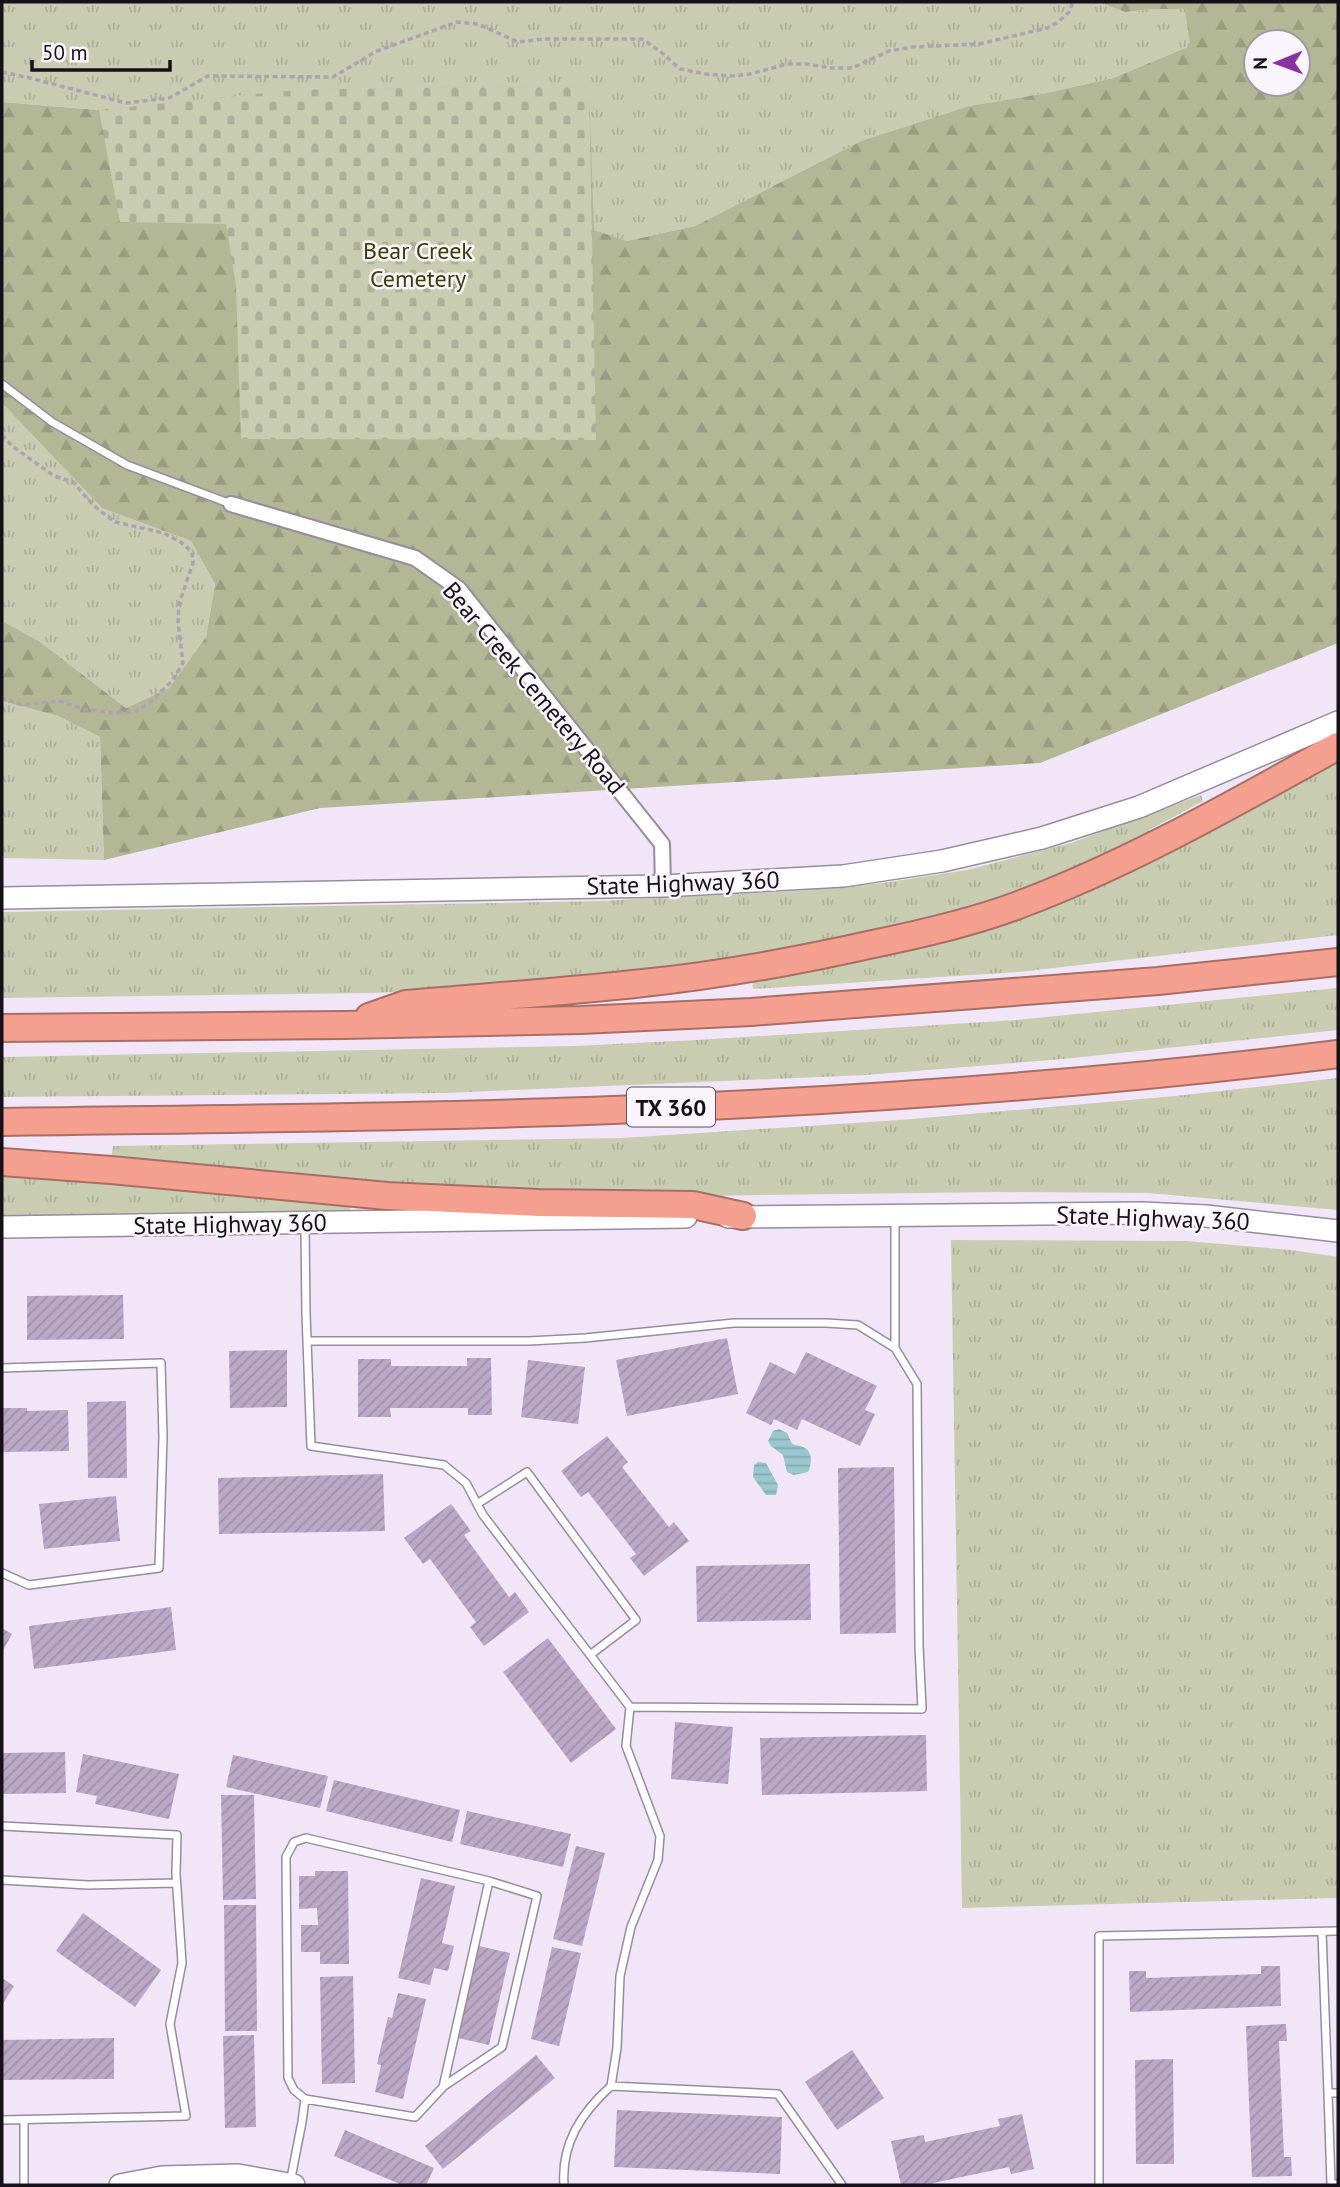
<svg xmlns="http://www.w3.org/2000/svg" width="1340" height="2187" viewBox="0 0 1340 2187" font-family="'PT Sans',sans-serif">
<style>
.grass{fill:url(#grass-tufts)}
.forest{fill:url(#forest-firs);fill-rule:evenodd}
.cemetery{fill:url(#cemetery-stones)}
.water{fill:url(#water-rules)}
.building{fill:url(#building-hatch)}
.lines{fill:none;stroke-linecap:round;stroke-linejoin:round}
.lane-casing{stroke:#978c9d;stroke-width:10}
.street-casing{stroke:#978c9d;stroke-width:18}
.secondary-casing{stroke:#978c9d;stroke-width:24}
.highway-casing{stroke:#a76e65;stroke-width:30}
.path{stroke:#aca3b2;stroke-width:3.5;stroke-dasharray:5 3.5;stroke-linecap:butt}
.lane{stroke:#fff;stroke-width:7}
.street{stroke:#fff;stroke-width:14}
.secondary{stroke:#fff;stroke-width:21}
.highway{stroke:#f5a08f;stroke-width:26}
.labels{text-anchor:middle;dominant-baseline:central;stroke-width:5;stroke-linejoin:round;paint-order:stroke}
.shield{fill:#faf5fd;stroke:#5a555d;stroke-width:2}
.shield-label{font-size:23px;font-weight:bold;fill:#151118}
.park-label{font-size:24px;fill:#3b3f03;stroke:#faf5fd}
.street-label{font-size:24px;fill:#151118;stroke:#faf5fd}
</style>
<defs>
<pattern id="grass-tufts" width="24" height="20" patternUnits="userSpaceOnUse" patternTransform="scale(1.75)"><rect width="24" height="20" fill="#c8cdb1"/><path d="M3 7l-1-3M5 7V3M7 7l1-3M15 17l-1-3M17 17v-4M19 17l1-3" fill="none" stroke="#abaf98"/></pattern>
<pattern id="forest-firs" width="22" height="20" patternUnits="userSpaceOnUse" patternTransform="scale(1.75)"><rect width="22" height="20" fill="#b2b795"/><path d="M5 1l3.5 6h-7zM16 11l3.5 6h-7z" fill="#989c80"/></pattern>
<pattern id="cemetery-stones" width="16" height="16" patternUnits="userSpaceOnUse" patternTransform="scale(1.75)"><rect width="16" height="16" fill="#c8cdb1"/><path d="M2 7V4a2 2 0 0 1 4 0v3zM10 15v-3a2 2 0 0 1 4 0v3z" fill="#abaf98"/></pattern>
<pattern id="water-rules" width="6" height="5" patternUnits="userSpaceOnUse" patternTransform="scale(1.75)"><rect width="6" height="5" fill="#9ac6cd"/><path d="M0 2.5h6" fill="none" stroke="#84a9af"/></pattern>
<pattern id="building-hatch" width="6" height="6" patternUnits="userSpaceOnUse" patternTransform="scale(1.75)"><rect width="6" height="6" fill="#bba8c6"/><path d="M-1 1l2-2M0 6l6-6M5 7l2-2" fill="none" stroke="#a090a9"/></pattern>
</defs>
<rect width="100%" height="100%" fill="#f1e5f8"/>
<path class="grass" d="M 2,2 L 1098,2 L 1125,12 L 1155,9 L 1186,9 L 1190,46 L 1113,78 L 1047,93 L 969,106 L 861,141 L 695,226 L 627,241 L 593,230 L 589,85 L 295,90 L 99,110 L 2,102 Z
M 2,403 L 102,508 L 191,541 L 215,584 L 206,637 L 169,688 L 126,708 L 39,641 L 2,621 Z
M 2,701 L 58,716 L 100,737 L 104,860 L 2,858 Z
M 1338,757 L 1338,935 L 1019,972 L 753,989 L 752,977 L 955,936 Z
M 1201,795 L 1203,801 L 1149,830 L 1150,838 L 993,903 L 919,925 L 782,953 L 578,980 L 474,989 L 372,993 L 2,998 L 2,912 L 600,901 L 796,891 L 883,883 L 967,870 L 1071,843 Z
M 1338,988 L 1338,1030 L 1063,1059 L 866,1075 L 446,1093 L 2,1097 L 2,1057 L 574,1046 L 696,1040 L 1016,1020 Z
M 1338,1078 L 1338,1210 L 1148,1193 L 999,1192 L 695,1196 L 495,1194 L 111,1160 L 113,1146 L 622,1138 L 900,1120 L 1175,1096 Z
M 2,1175 L 190,1187 L 351,1204 L 349,1213 L 2,1216 Z
M 951,1240 L 1186,1241 L 1291,1250 L 1338,1257 L 1338,1898 L 962,1908 Z"/>
<path class="forest" d="M 1098,2 L 1338,2 L 1338,643 L 1040,763 L 320,808 L 104,860 L 100,737 L 58,716 L 2,701 L 2,621 L 39,641 L 126,708 L 169,688 L 206,637 L 215,584 L 191,541 L 102,508 L 2,403 L 2,102 L 99,110 L 295,90 L 589,85 L 594,230 L 627,241 L 695,226 L 861,141 L 969,106 L 1047,93 L 1113,78 L 1190,46 L 1185,9 L 1155,9 L 1125,12 ZM 1256,42 L 1298,42 L 1298,84 L 1256,84 Z"/>
<path class="cemetery" d="M 589,85 L 596,440 L 241,439 L 236,286 L 226,224 L 120,222 L 99,110 L 295,90 Z"/>
<path class="water" d="M 779,1429 L 787,1433 L 792,1444 C 796,1446 800,1445 803,1447 C 813,1451 812,1464 808,1472 L 794,1475 L 787,1472 L 783,1455 L 771,1446 L 768,1441 L 773,1431 Z
M 758,1462 L 766,1463 L 778,1485 L 776,1495 L 766,1495 L 753,1477 L 754,1465 Z"/>
<path class="building" d="M 123,1295 L 124,1339 L 27,1340 L 27,1296 Z
M 727,1338 L 738,1394 L 627,1416 L 616,1360 Z
M 287,1350 L 287,1407 L 230,1408 L 229,1351 Z
M 806,1352 L 877,1386 L 865,1410 L 875,1414 L 860,1446 L 802,1419 L 797,1430 L 774,1419 L 771,1425 L 746,1413 L 770,1362 L 795,1374 Z
M 467,1358 L 491,1358 L 492,1415 L 468,1415 L 468,1408 L 390,1408 L 391,1417 L 358,1417 L 358,1359 L 391,1359 L 391,1366 L 467,1366 Z
M 528,1360 L 585,1367 L 578,1424 L 521,1417 Z
M 126,1401 L 127,1478 L 88,1478 L 87,1402 Z
M 2,1408 L 27,1408 L 27,1411 L 68,1410 L 69,1451 L 2,1452 Z
M 607,1436 L 628,1462 L 622,1467 L 669,1527 L 674,1522 L 689,1541 L 644,1576 L 630,1558 L 636,1554 L 588,1492 L 581,1497 L 561,1471 Z
M 894,1467 L 896,1633 L 840,1634 L 838,1468 Z
M 383,1474 L 385,1531 L 219,1534 L 218,1478 Z
M 116,1496 L 120,1541 L 44,1549 L 39,1504 Z
M 451,1504 L 471,1531 L 464,1535 L 509,1597 L 515,1592 L 529,1612 L 484,1646 L 470,1627 L 476,1622 L 430,1559 L 423,1564 L 404,1538 Z
M 810,1564 L 811,1620 L 697,1622 L 696,1566 Z
M 171,1607 L 176,1650 L 34,1669 L 29,1626 Z
M 2,1628 L 12,1634 L 2,1652 Z
M 548,1638 L 616,1729 L 571,1763 L 503,1672 Z
M 675,1722 L 733,1727 L 728,1784 L 671,1779 Z
M 926,1735 L 927,1791 L 762,1795 L 760,1738 Z
M 65,1752 L 66,1793 L 2,1794 L 2,1753 Z
M 83,1754 L 179,1774 L 169,1819 L 95,1804 L 97,1796 L 76,1792 Z
M 233,1755 L 328,1776 L 320,1808 L 226,1787 Z
M 334,1780 L 460,1810 L 452,1842 L 326,1811 Z
M 221,1795 L 254,1795 L 256,1899 L 223,1900 Z
M 467,1811 L 571,1834 L 563,1867 L 460,1844 Z
M 576,1846 L 605,1853 L 582,1946 L 553,1939 Z
M 315,1871 L 348,1871 L 349,1964 L 320,1964 L 320,1952 L 301,1952 L 301,1925 L 318,1925 L 317,1908 L 299,1909 L 299,1876 L 315,1876 Z
M 421,1878 L 455,1886 L 442,1943 L 454,1946 L 448,1971 L 434,1968 L 430,1985 L 398,1978 Z
M 224,1905 L 256,1905 L 257,2031 L 225,2031 Z
M 83,1913 L 161,1970 L 135,2007 L 56,1951 Z
M 479,1946 L 510,1953 L 489,2045 L 458,2038 Z
M 552,1947 L 581,1953 L 559,2046 L 531,2039 Z
M 1261,1966 L 1280,1966 L 1281,2006 L 1130,2012 L 1129,1971 L 1146,1971 L 1146,1978 L 1261,1974 Z
M 353,1976 L 355,2083 L 322,2084 L 320,1977 Z
M 2,1978 L 14,1986 L 2,2005 Z
M 398,1993 L 426,1999 L 403,2099 L 375,2092 L 381,2065 L 377,2064 L 388,2017 L 392,2018 Z
M 1286,2024 L 1287,2041 L 1279,2041 L 1284,2157 L 1291,2157 L 1292,2176 L 1252,2177 L 1246,2026 Z
M 254,2035 L 256,2127 L 225,2128 L 223,2036 Z
M 114,2038 L 114,2079 L 2,2080 L 2,2040 Z
M 852,2050 L 884,2098 L 837,2130 L 805,2082 Z
M 536,2055 L 555,2078 L 443,2169 L 425,2146 Z
M 1173,2059 L 1174,2164 L 1136,2164 L 1135,2060 Z
M 617,2110 L 782,2117 L 780,2174 L 614,2167 Z
M 1022,2114 L 1034,2169 L 1011,2174 L 1009,2167 L 933,2183 L 934,2185 L 901,2185 L 891,2141 L 924,2135 L 925,2142 L 1000,2126 L 998,2119 Z
M 345,2130 L 434,2168 L 426,2185 L 402,2185 L 334,2156 Z"/>
<g class="lines">
<g class="lane-casing">
<path id="lane" d="M 2,384 L 52,422 L 127,465 L 231,504
M 305,1227 L 306,1314 L 311,1446 L 444,1465 L 466,1483 L 483,1515 L 630,1707
M 307,1341 L 529,1341 L 585,1338 L 734,1323 L 826,1323 L 858,1325 L 895,1348
M 2,1368 L 161,1363 L 163,1437 L 159,1568 L 29,1585 L 2,1573
M 477,1504 L 527,1472 L 636,1620 L 590,1655
M 2,1826 L 177,1835 L 176,1874 L 182,1963 L 170,2024 L 186,2116 L 2,2120
M 306,1838 L 489,1881 L 443,2087 L 415,2117 L 305,2099 L 294,2090 L 288,2078 L 286,1857 L 294,1842 Z
M 2,1880 L 88,1885 L 176,1883
M 1322,1932 L 1328,2093
M 444,2086 L 502,2047 L 537,1896 L 489,1881
M 611,2086 L 617,2048 L 620,1976 L 631,1927 L 658,1860 L 660,1836 L 626,1746 L 630,1707 L 922,1709 L 919,1646 L 917,1384 L 895,1348 L 895,1218
M 1338,2093 L 1328,2093 L 1331,2184 L 1338,2184
M 24,2120 L 24,2185
M 290,2183 L 302,2122 L 305,2099
M 564,2185 C 561,2144 581,2113 611,2086 L 778,2094 L 842,2185
M 1099,2185 L 1099,1936 L 1338,1931"/>
</g>
<g class="street-casing">
<path id="street" d="M 231,504 L 415,558 L 459,589 L 662,844 L 663,886"/>
</g>
<g class="secondary-casing">
<path id="secondary" d="M 2,898 L 663,886 L 843,876 L 942,861 L 1042,838 L 1139,807 L 1338,722
M 728,1217 L 1142,1213 L 1206,1216 L 1338,1231
M 2,1227 L 686,1217
M 120,2185 L 162,2177 L 238,2175 L 294,2185"/>
</g>
<g class="highway-casing">
<path id="highway" d="M 369,1017 L 406,1004 C 485,997 564,992 643,983 C 720,975 797,961 873,944 C 921,934 970,923 1016,906 C 1129,864 1233,804 1338,746
M 2,1028 L 344,1025 L 581,1020 L 751,1012 L 1158,981 L 1338,962
M 2,1122 C 197,1119 392,1118 587,1111 C 838,1102 1089,1085 1338,1054
M 2,1162 L 111,1170 L 387,1196 L 539,1203 L 693,1205 L 743,1216"/>
</g>
<path class="path" d="M 2,72 L 30,78 L 126,103 L 169,98 L 208,76 L 333,77 L 377,51 L 457,22 L 478,24 L 518,42 L 544,39 L 642,39 L 661,52 L 680,69 L 706,74 L 733,76 L 750,74 L 787,64 L 807,64 L 830,68 L 852,68 L 889,51 L 912,47 L 979,44 L 1047,28 L 1058,22 L 1069,12 L 1073,2
M 2,435 L 12,446 L 54,476 L 73,482 L 94,506 L 115,522 L 164,533 L 182,543 L 192,552 L 193,563 L 179,604 L 178,622 L 183,663 L 173,680 L 149,703 L 136,711 L 114,713 L 83,709 L 59,701 L 22,705 L 2,698"/>
<use href="#lane" class="lane"/>
<use href="#street" class="street"/>
<use href="#secondary" class="secondary"/>
<use href="#highway" class="highway"/>
</g>
<g class="labels">
<rect class="shield" x="627" y="1087.5" width="88" height="39" rx="5"/>
<g class="shield-label">
<text x="671" y="1107">TX 360</text>
</g>
<g class="park-label">
<text x="418" y="250">Bear Creek<tspan x="418" dy="28">Cemetery</tspan></text>
</g>
<g class="street-label">
<text transform="translate(534 688) rotate(50)">Bear Creek Cemetery Road</text>
<text transform="translate(683 883) rotate(-2)">State Highway 360</text>
<text transform="translate(1153 1218) rotate(2)">State Highway 360</text>
<text transform="translate(230 1224) rotate(-1)">State Highway 360</text>
</g>
</g>
<rect width="1340" height="2187" fill="none" stroke="#151118" stroke-width="7"/>
<g transform="translate(1277 63) rotate(269)"><circle r="33" fill="#faf5fd" stroke="#9e9aa1" stroke-width="2"/>
<path d="M0-5L12 26L0 18L-12 26Z" fill="#8833a1"/>
<text y="-10" font-size="19" font-weight="bold" text-anchor="middle" fill="#151118">N</text>
</g>
<path d="M32 60v10h138v-10" fill="none" stroke="#151118" stroke-width="3.5"/>
<text x="42" y="60" font-size="21" fill="#151118" stroke="#faf5fd" stroke-width="5" paint-order="stroke">50 m</text>
</svg>
